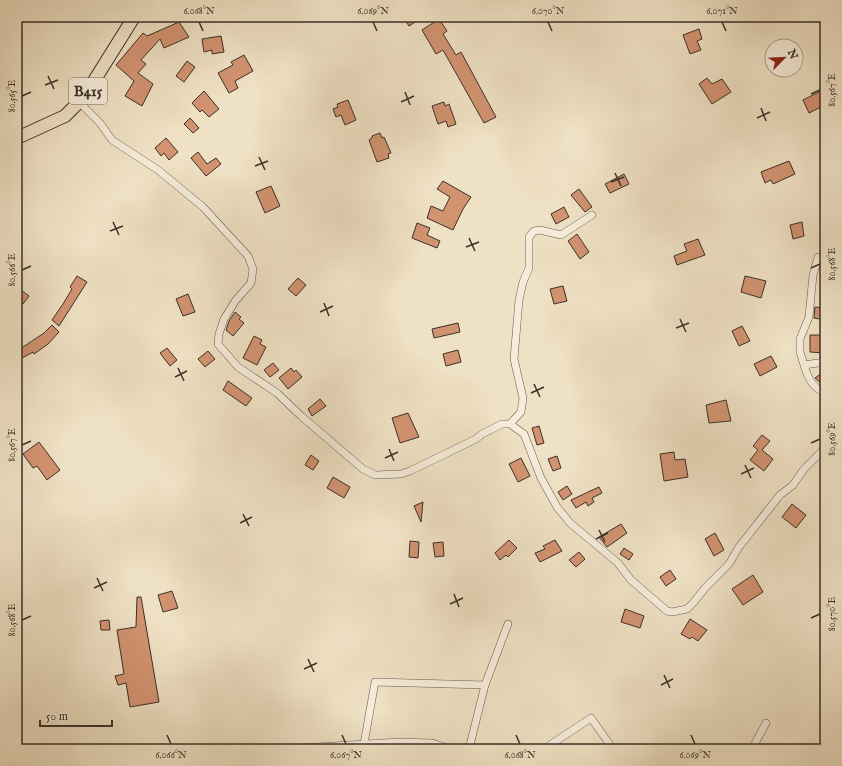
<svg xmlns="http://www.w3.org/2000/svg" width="842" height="766" viewBox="0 0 842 766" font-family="'IM FELL English',serif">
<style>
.building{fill:#d29371;stroke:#3b3029}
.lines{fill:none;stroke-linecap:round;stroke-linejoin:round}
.street-casing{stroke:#685c50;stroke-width:8}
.primary-casing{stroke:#3b3029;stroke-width:14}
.street{stroke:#f5ecd9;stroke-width:7}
.primary{stroke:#efe1c4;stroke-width:12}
.ticks{fill:none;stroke:#3b3029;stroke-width:1.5}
.labels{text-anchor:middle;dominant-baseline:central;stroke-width:3;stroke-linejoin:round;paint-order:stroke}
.shield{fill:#f5ecd9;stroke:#73685e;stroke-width:1}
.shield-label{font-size:15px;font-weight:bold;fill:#3b3029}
.neatline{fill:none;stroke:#3b3029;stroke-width:1.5}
.ticks-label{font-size:10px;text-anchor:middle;fill:#3b3029}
</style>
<rect width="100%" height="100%" fill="#efe1c4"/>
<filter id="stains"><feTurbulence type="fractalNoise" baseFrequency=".005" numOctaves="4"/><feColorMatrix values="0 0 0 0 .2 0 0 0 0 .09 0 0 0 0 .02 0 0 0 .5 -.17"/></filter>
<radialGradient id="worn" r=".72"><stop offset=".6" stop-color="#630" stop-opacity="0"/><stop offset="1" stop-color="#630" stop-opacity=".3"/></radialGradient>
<path class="building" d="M 403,17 L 423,17 L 409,26 Z
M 439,19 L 447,31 L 443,34 L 456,55 L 461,52 L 496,117 L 484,123 L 443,50 L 436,54 L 422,30 Z
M 179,22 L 189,37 L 164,48 L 160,39 L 141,60 L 146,64 L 138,73 L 153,84 L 142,106 L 125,96 L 134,81 L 116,65 L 143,33 L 147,36 Z
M 699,29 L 702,39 L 697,41 L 701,50 L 690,54 L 683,35 Z
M 221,36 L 224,52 L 212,54 L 212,50 L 204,52 L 202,39 Z
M 244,55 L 253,71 L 235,81 L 238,88 L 229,93 L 218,73 L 233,65 L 231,62 Z
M 187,61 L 195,67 L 184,82 L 176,76 Z
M 707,78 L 712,84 L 722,79 L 731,92 L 712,104 L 699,84 Z
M 825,89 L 825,105 L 809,113 L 803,100 Z
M 204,91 L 219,109 L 209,117 L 202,110 L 200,112 L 192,103 Z
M 348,100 L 356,120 L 345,125 L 341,115 L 336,117 L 333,109 L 338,107 L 337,104 Z
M 444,102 L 445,106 L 449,104 L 456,124 L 448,127 L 446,121 L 438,124 L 432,106 Z
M 190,118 L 199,128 L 193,133 L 184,124 Z
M 380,133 L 382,138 L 384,137 L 391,153 L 388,154 L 389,158 L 377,162 L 369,140 L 372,138 L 372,136 Z
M 166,138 L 178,152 L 169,160 L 164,153 L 161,156 L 155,148 Z
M 198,152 L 207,164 L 216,158 L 221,164 L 206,176 L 191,158 Z
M 789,161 L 795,174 L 773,184 L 771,180 L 765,183 L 761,172 Z
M 624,174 L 629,184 L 610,193 L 605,184 Z
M 443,181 L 471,197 L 463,209 L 453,230 L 427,218 L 431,206 L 443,211 L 450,197 L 437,189 Z
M 271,186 L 280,206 L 265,213 L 256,192 Z
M 579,189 L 592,207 L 585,212 L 571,195 Z
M 564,207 L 569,217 L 556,224 L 551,214 Z
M 802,222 L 804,236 L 793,239 L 790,225 Z
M 417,223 L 430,228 L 427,235 L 440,241 L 437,248 L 412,238 Z
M 577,234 L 589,252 L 580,259 L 568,241 Z
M 698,239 L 705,255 L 677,265 L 674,256 L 687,251 L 684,244 Z
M 77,276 L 87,282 L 59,326 L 52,320 L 63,304 L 72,289 L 70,287 Z
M 745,276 L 766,281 L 761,298 L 741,292 Z
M 298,278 L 306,285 L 296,296 L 288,289 Z
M 563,286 L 567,301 L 554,304 L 550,289 Z
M 17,287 L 29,296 L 23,304 L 17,299 Z
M 188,294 L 195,312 L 183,316 L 176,299 Z
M 815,307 L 825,308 L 825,320 L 814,318 Z
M 235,312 L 241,317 L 239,319 L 244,323 L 233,336 L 226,330 L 229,321 Z
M 458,323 L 460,332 L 434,338 L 432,329 Z
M 52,325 L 59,332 L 48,344 L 34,354 L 33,352 L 17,361 L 17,351 L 44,333 Z
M 742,326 L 750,341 L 739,346 L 732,331 Z
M 810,335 L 825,335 L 825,353 L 810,352 Z
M 254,336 L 262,340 L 260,344 L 266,347 L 257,365 L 243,358 Z
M 167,348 L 177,360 L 170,366 L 160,353 Z
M 458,350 L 461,362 L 446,366 L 443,354 Z
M 208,351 L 215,359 L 205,367 L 198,359 Z
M 771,356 L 777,367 L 760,376 L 754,364 Z
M 273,363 L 279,370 L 270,377 L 264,370 Z
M 291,368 L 294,372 L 296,370 L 302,377 L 288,389 L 279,378 Z
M 825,371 L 825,387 L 815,378 Z
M 228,381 L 252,398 L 246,406 L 223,390 Z
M 320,399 L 326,406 L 312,416 L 308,409 Z
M 726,400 L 731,421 L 709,423 L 706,405 Z
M 408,413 L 419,437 L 400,443 L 392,418 Z
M 539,426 L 544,443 L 537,445 L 532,428 Z
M 762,435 L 770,441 L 762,450 L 773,459 L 764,471 L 750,460 L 758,450 L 753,446 Z
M 39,442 L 60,470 L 47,480 L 37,466 L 33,468 L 23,454 Z
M 674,452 L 675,460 L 685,459 L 688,477 L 664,481 L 660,454 Z
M 311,455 L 319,461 L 313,470 L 305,465 Z
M 557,456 L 561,468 L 553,471 L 548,459 Z
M 521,458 L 530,476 L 518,482 L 509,464 Z
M 333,477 L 350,487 L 344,498 L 327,488 Z
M 567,486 L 572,494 L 563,500 L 558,492 Z
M 599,487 L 602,493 L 592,498 L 594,502 L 588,506 L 586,502 L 576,508 L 571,500 Z
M 423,502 L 421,522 L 414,506 Z
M 792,504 L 806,515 L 796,528 L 782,517 Z
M 621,524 L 627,533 L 607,547 L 599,537 Z
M 715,533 L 724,550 L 714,556 L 705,539 Z
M 509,540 L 517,548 L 508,557 L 506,555 L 500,560 L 495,553 Z
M 555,540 L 562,551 L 540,562 L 535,553 L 545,549 L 543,546 Z
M 410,541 L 419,542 L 418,558 L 409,557 Z
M 443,542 L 444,556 L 435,557 L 433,543 Z
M 624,548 L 633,554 L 629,560 L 620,554 Z
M 579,552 L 585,559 L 576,567 L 569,560 Z
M 670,570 L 676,579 L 666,586 L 660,577 Z
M 753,575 L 763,592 L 743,605 L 732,589 Z
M 172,591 L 178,608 L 163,612 L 158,595 Z
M 137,597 L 141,597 L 159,702 L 130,707 L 126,683 L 118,685 L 115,676 L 124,674 L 117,630 L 136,627 Z
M 625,609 L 644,616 L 640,628 L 621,622 Z
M 690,619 L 707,630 L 698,641 L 692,637 L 690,639 L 681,634 Z
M 109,620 L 110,630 L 101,630 L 100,621 Z"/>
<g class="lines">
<g class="street-casing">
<path id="street" d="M 79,102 L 100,123 L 112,140 L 158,170 L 203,207 L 248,256 L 253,269 L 251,283 L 236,300 L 224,319 L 219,334 L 218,344 L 238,367 L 277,393 L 301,416 L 363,469 L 375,475 L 401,474 L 410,471 L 476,439 L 482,434 L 502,424 L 510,424 L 524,434 L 541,478 L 557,507 L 570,523 L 618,563 L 631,580 L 667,611 L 672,612 L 687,609 L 694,602 L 705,588 L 729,564 L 739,547 L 780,495 L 793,485 L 804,469 L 825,448
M 825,362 L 804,365 C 807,376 813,389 825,392
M 804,365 L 800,352 L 800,339 L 809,317 L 813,275 L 818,257
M 510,424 L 521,412 L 523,398 L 514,359 L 519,300 L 523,282 L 529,268 L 529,237 L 534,231 L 540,230 L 561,235 L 592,215
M 485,685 L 508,624
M 364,744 L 375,682 L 485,685 L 469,749
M 283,749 L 400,742 L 432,743 L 451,749
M 544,749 L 591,718 L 613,749
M 752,749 L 766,723"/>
</g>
<g class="primary-casing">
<path id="primary" d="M 17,138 L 65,116 L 84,97 L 134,17"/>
</g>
<use href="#street" class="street"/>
<use href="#primary" class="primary"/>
</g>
<path class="ticks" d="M 199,22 L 203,31M 373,22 L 377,31M 548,22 L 552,31M 722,22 L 726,31M 48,76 L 54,89M 45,85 L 58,80M 405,92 L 410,105M 811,94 L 820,90M 22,96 L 31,92M 401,102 L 414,96M 761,108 L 766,121M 757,118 L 770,112M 259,157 L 265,170M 255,166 L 268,161M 615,173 L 621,186M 611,182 L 624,177M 113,222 L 119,235M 110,231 L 123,226M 469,238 L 475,251M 466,247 L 479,242M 811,268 L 820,264M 22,270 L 31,266M 324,303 L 329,316M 320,312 L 333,306M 680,319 L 686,332M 676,328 L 689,323M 178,368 L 184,381M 175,377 L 187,371M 534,384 L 540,397M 531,393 L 544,387M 811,443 L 820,439M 22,445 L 31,441M 389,449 L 394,461M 385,458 L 398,452M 745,465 L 751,478M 741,474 L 754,468M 243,514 L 249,526M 240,523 L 252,517M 599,530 L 605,542M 596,539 L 608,533M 97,578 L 103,591M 94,588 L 107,582M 454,594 L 459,607M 450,604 L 463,598M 811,618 L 820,614M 22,620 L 31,616M 308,659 L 314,672M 304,669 L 317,663M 664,675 L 670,688M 661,685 L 673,679M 167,735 L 171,744M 342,735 L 346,744M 516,735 L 520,744M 691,735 L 695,744"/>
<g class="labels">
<rect class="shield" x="69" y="78" width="38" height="26" rx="3"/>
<g class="shield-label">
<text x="88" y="91">B415</text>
</g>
</g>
<rect width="842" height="766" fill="none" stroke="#efe1c4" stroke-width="44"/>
<g transform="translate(784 58) rotate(66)"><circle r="19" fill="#f5ecd9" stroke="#aba193"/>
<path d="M0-3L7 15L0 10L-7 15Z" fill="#8f2418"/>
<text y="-6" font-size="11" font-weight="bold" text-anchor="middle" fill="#3b3029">N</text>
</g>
<path d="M40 720v6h72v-6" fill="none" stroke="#3b3029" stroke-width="2"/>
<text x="46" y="720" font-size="12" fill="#3b3029" stroke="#f5ecd9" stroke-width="3" paint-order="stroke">50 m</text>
<rect x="22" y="22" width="798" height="722" class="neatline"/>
<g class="ticks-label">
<text x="199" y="14">6.068°N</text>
<text x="373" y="14">6.069°N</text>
<text x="548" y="14">6.070°N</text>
<text x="722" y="14">6.071°N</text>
<text transform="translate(831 90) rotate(-90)" y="4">80.567°E</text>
<text transform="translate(11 96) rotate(-90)" y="4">80.565°E</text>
<text transform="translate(831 264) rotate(-90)" y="4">80.568°E</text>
<text transform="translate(11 270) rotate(-90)" y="4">80.566°E</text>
<text transform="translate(831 439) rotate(-90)" y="4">80.569°E</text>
<text transform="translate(11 445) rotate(-90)" y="4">80.567°E</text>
<text transform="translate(831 614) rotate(-90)" y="4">80.570°E</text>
<text transform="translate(11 620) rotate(-90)" y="4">80.568°E</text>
<text x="171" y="758">6.066°N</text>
<text x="346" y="758">6.067°N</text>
<text x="520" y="758">6.068°N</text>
<text x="695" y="758">6.069°N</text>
</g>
<rect width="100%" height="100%" filter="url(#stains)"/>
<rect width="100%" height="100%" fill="url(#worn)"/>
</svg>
